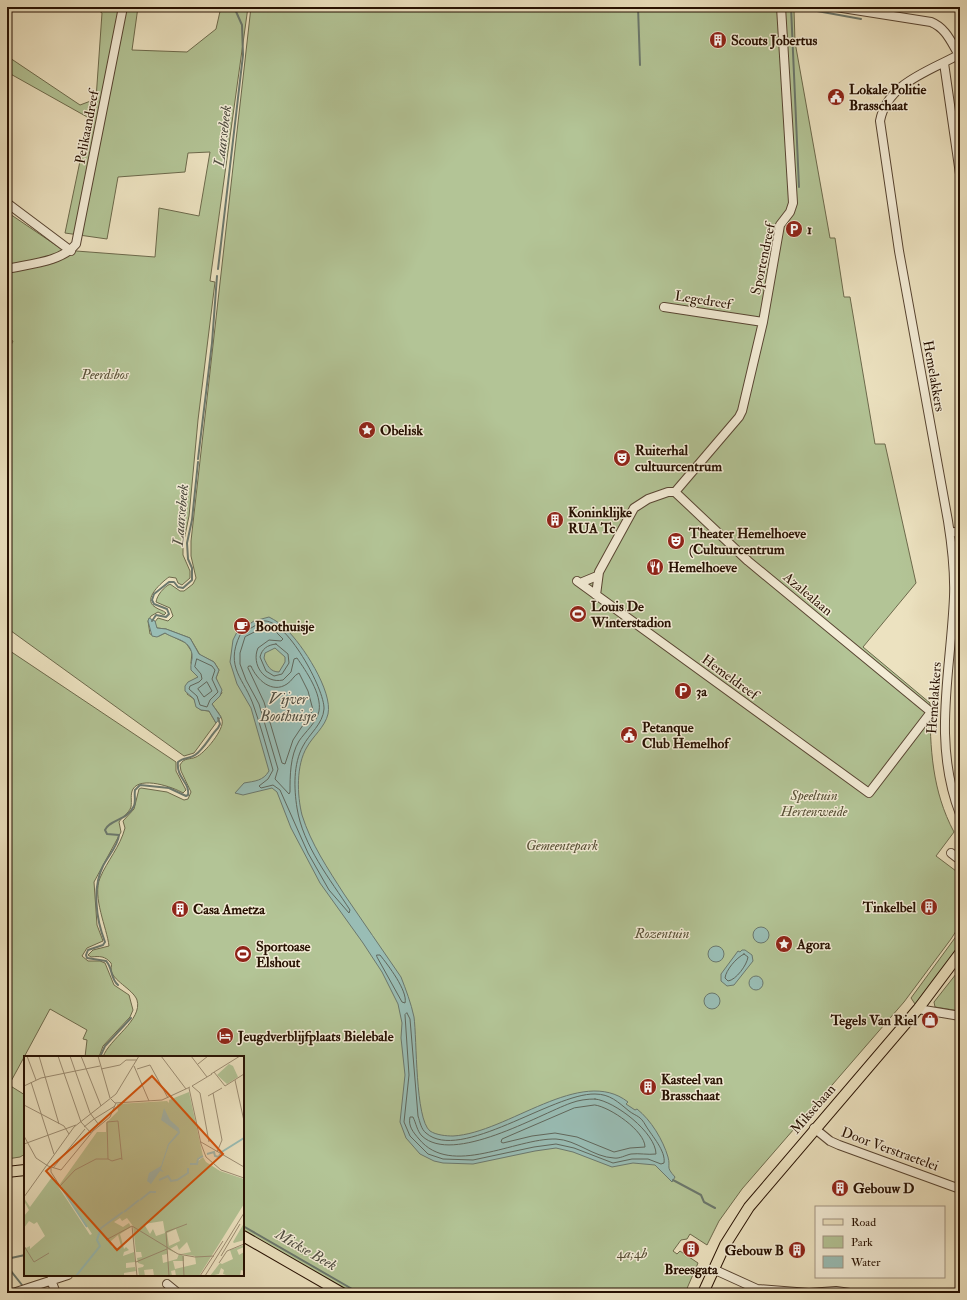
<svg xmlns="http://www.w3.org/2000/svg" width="967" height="1300" viewBox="0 0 967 1300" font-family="'IM FELL Double Pica',serif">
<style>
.green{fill:#b3c496;stroke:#6d6a4c}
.water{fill:#99bdb5;stroke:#6b786d;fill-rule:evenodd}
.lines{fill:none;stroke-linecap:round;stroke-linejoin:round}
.shore{stroke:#60675c;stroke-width:1}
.stream{stroke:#6b786d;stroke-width:2}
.minor-casing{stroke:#584532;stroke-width:10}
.major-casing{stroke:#271102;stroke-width:12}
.minor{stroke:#f3ecd6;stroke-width:8}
.major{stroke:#ece2c0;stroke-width:10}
.labels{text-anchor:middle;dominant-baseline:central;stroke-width:3;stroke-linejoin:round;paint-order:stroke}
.poi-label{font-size:14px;font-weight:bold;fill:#271102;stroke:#f3ecd6;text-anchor:start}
.street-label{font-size:14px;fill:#271102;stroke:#f3ecd6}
.park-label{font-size:14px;font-style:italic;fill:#585036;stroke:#f3ecd6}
.water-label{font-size:15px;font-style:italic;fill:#4f4d41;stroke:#f3ecd6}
.inset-river{fill:none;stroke:#99bdb5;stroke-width:2}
.inset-road{fill:none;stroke:#9d8e74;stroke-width:1}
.view{fill:#d5520b;fill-opacity:0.15;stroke:#d5520b;stroke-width:2}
.inset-edge{fill:none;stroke:#271102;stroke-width:2}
</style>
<rect width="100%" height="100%" fill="#ece2c0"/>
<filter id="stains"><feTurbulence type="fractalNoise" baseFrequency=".005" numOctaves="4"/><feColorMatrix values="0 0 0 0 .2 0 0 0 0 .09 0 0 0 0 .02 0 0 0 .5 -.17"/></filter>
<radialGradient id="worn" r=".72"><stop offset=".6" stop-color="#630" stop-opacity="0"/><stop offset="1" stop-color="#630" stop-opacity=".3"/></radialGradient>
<path class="green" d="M 94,7 L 138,7 L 132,50 L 187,52 L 216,29 L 221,7 L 248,7 L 210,281 L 215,282 L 198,420 L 189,516 L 183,545 L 183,555 L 190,571 L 190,578 L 182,585 L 178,583 L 176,578 L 169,577 C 162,582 142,599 155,607 C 159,610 163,610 166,613 L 164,615 L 158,612 L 151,616 L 148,621 L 150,634 L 159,636 L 165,633 L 186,643 L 192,652 L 191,663 L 198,677 L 194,680 L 187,694 L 194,699 L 197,707 L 201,710 L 209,711 L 216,723 L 194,753 L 184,756 L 7,628 L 7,353 L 13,341 L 7,338 L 7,212 L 63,250 L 155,257 L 159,208 L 199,216 L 210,152 L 188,153 L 185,172 L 118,177 L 107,239 L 65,233 L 89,118 L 7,72 L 7,56 L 80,105 L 96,99 L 102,13 Z
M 251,7 L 781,7 L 794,10 L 795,42 L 830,238 L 835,238 L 844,297 L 850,297 L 875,444 L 885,444 L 916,583 L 863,647 L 930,703 C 930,748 932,791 954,832 L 936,856 L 960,874 L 960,925 L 951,939 L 904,1002 L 742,1189 L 719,1221 L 707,1245 L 690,1234 L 687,1239 L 681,1240 L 673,1251 L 677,1254 L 680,1251 L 698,1263 L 685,1293 L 351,1293 L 243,1230 L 243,1057 L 103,1057 C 109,1039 143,1020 137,1000 C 133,989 111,980 111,969 C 111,967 112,965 111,963 C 105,956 100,956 91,957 L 88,955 L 93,950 L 109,946 C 107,928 92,897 100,878 C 107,861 120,847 125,828 L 123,821 L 134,809 L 139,789 L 141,788 L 167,792 L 184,800 L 188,799 L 191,792 L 181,771 L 180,765 C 184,757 190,760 196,757 C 204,754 225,729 222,720 C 221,715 215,709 212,704 L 222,693 L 216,678 L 219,670 L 214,662 L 200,655 L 190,638 L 166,629 L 157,628 L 154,623 L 158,618 L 168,621 L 173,616 L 170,608 L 156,602 C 157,595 164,587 170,584 L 180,591 L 184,591 L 193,584 L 196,578 L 191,556 L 191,541 Z
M 7,649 L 176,762 L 176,771 L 186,790 L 183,793 C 173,787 141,776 133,789 C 130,794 132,801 131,807 C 129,813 122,817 119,822 L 121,832 L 94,882 L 97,925 L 103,941 L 87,948 L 82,956 L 88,961 L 100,961 L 105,963 L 114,985 L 129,995 L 133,1010 L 130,1017 L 103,1046 L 99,1057 L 85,1057 L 87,1040 L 83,1039 L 87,1030 L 50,1009 L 9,1085 L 25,1095 L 25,1154 L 20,1157 L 7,1159 Z
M 960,931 L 960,946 L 922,998 L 915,1004 L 911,998 Z
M 960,969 L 960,1011 L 935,1007 L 934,1002 Z"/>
<path class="water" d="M 269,617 C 275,620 281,624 286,629 C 302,644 333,691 328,714 C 325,727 313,736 307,747 C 296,765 297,795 302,815 C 311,844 328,869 344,894 C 363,922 382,949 401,977 C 406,990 411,1003 414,1017 C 417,1039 415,1119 430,1131 C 436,1135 446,1136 453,1136 C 508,1133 581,1065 628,1102 L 626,1104 L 635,1110 L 637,1109 C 651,1120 663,1140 668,1157 C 671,1168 665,1166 675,1177 L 672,1182 L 655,1165 L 633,1163 L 612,1167 L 573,1152 L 556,1148 L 535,1151 L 473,1164 L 443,1163 L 434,1161 L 420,1154 L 406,1138 L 400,1122 L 405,1075 L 401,1038 L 402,1023 L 398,1004 L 382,972 L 363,943 L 320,883 L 291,828 L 277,792 L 272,788 L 243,795 L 235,793 L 244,783 C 255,781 263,781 269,771 L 251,708 L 237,684 L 230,662 L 233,640 L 237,632 L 254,621 ZM 275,648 L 285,657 L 285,662 L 279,672 C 270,672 267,665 264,658 L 265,653 Z
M 149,618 L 155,621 L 157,628 L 166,629 L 190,638 L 199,654 L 214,662 L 219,670 L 216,678 L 222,690 L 220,696 L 212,704 L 221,717 L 216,723 L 209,711 L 201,710 L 196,707 L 194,699 L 185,691 L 185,686 L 188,682 L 198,677 L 191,670 C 190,664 193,659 192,654 C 189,639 176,640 165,633 L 157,637 L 152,636 L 148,621 Z
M753 935a8 8 0 1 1 16 0a8 8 0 1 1-16 0Z
M708 954a8 8 0 1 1 16 0a8 8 0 1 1-16 0Z
M 742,950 L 745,950 L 752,955 L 753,961 L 734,985 L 727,986 L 721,981 L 721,974 L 738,951 L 740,952 Z
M749 983a7 7 0 1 1 14 0a7 7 0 1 1-14 0Z
M704 1001a8 8 0 1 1 16 0a8 8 0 1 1-16 0Z"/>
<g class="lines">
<path class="shore" d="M 263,621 C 286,617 325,690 324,709 C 323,724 309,734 303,746 C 293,764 294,789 297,808 C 303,846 330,879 350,910 L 349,913 L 329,890 L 308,853 L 280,790 L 273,785 L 261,788 L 259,786 L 268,779 L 273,770 C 267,749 261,727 254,707 C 245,679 224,668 240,635 Z
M 267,626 L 276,632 L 283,639 L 281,641 L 269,640 L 258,648 C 251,664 264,684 283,680 L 291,672 L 294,659 L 297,658 C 306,671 322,694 319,711 C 317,722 305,732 299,741 C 290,756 290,776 290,792 L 289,794 L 275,779 L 278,769 L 259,704 L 246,680 L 240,664 L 240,653 L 245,637 Z
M 276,644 L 288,654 L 289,663 L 282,674 L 274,676 L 266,671 L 260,657 C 262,649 267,645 276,644 Z
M 197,659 L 212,666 L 215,670 L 212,679 L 218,692 L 210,700 L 207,707 L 200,705 L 197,696 L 189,689 L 190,686 L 199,682 L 202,679 L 201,674 L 195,667 Z
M 249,666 L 251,666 C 257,680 272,694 287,684 C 292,681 294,675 299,673 L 308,691 L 313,710 L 293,740 L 285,764 L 282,763 L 264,702 L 248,668 Z
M 207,682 L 212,691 L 204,697 L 198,689 Z
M 744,954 L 748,957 C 747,965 736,980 728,981 L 725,978 C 726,970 736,958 744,954 Z
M 377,955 L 380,955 C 388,965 408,991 405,1003 L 402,1002 L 377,957 Z
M 407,1013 L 410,1019 L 418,1116 C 420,1122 421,1129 426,1133 C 460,1163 553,1093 595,1094 C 610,1094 618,1102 629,1111 C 637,1117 640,1115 646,1126 C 652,1136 666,1151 664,1163 L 661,1164 L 648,1159 L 632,1159 L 613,1163 L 574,1148 L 556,1144 L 534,1147 L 473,1160 L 443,1159 L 428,1154 L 410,1136 L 404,1122 L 409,1075 L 405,1015 Z
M 595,1099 C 615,1101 656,1133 656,1154 C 648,1155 639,1153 631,1154 C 626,1155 619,1159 614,1158 C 593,1157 577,1140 556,1139 C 515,1138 451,1178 419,1139 C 413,1132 408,1126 410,1117 L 413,1117 C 416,1123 417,1131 422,1136 C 453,1165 538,1115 571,1103 C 579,1100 587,1099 595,1099 Z
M 595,1105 C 610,1107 645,1131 645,1147 L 630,1148 L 614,1152 L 577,1137 L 555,1133 L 532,1136 L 503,1143 L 501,1142 L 502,1139 L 574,1108 Z"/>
<path class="stream" d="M 638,7 L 640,65
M 791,7 L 799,187
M 795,7 L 861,19
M 218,269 L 243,55 L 242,25 L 234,7
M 198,459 L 212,343 L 217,276
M 152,621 L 156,615 L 166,617 L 169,614 L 167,609 L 154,604 L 152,600 L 154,594 L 169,582 L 174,582 L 178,587 L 183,588 L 192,580 L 192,568 L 188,559 L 187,543 L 192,520 L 198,462
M 118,985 C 110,978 113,968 106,961 L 87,958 L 86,955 L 88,950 L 103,945 L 105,942 C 96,919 92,888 103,866 C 108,856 118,846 119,835 L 107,834 L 105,830 C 110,819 127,821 134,806 C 136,801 134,796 135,790 L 140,785 L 169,788 L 186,796 L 188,795 C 190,782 176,778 178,762 C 184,757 190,759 195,755 C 204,749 210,736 218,728 L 220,724 L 218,718
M 100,1057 L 105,1046 L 131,1018
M 673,1180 L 701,1195 L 704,1202 L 715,1208
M 243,1226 L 359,1293
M 7,1262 L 11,1258 L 25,1255
M 7,1266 L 22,1285"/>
<g class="minor-casing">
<path id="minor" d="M 836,7 L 931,22 C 946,28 951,42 959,55
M 960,54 C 930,71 887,83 880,121 L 899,251 L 948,521 C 952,546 955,571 954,597 C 951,671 932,742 960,814
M 944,63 L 960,174
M 7,203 L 71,251
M 7,269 C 28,264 62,262 76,244 L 123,7
M 664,307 L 763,322
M 675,492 L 739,417 L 742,411 L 763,322 L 780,225 L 790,212 L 793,203 L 781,7
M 950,533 L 960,531
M 577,581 L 869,793 L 931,712
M 580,583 L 597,576
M 596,595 L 599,572 L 634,508 L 648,499 L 668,492 L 675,492 L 748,561 L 931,712
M 951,853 L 960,860
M 918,1009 L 960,1016
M 814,1128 L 830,1141 L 839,1145 L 960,1189
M 713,1269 L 757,1289 L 809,1293 L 836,1291 L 850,1293
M 51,1280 L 56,1293
M 167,1284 L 178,1293
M 13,1293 L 68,1275"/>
</g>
<g class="major-casing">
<path id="major" d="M 7,1172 L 25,1170
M 243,1236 L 342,1293
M 703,1293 L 725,1245 L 749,1207 L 918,1009 L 960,953"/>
</g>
<use href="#minor" class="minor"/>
<use href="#major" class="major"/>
</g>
<defs>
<g id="building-disc" transform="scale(0.9)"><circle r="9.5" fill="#8f2418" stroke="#f3ecd6"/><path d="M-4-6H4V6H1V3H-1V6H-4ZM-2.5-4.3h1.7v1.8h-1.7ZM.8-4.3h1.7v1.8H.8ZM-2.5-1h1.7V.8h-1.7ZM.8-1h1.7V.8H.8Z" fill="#fff"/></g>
<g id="civic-disc" transform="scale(0.9)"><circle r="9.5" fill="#8f2418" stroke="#f3ecd6"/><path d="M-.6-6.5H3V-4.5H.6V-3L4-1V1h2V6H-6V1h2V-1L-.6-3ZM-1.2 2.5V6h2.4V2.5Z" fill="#fff"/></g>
<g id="parking-disc" transform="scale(0.9)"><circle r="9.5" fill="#8f2418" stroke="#f3ecd6"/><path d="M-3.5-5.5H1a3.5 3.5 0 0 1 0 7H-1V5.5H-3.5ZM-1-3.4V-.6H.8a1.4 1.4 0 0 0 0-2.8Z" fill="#fff"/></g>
<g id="sight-disc" transform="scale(0.9)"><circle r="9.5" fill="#8f2418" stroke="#f3ecd6"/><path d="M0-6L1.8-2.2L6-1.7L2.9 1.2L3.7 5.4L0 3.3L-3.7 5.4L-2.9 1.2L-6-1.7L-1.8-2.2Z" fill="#fff"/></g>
<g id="theatre-disc" transform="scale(0.9)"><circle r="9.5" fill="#8f2418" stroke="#f3ecd6"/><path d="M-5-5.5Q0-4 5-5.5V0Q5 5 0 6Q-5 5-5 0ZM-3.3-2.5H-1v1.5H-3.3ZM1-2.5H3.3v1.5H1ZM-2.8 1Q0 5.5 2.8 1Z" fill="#fff"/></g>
<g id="restaurant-disc" transform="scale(0.9)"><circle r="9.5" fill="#8f2418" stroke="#f3ecd6"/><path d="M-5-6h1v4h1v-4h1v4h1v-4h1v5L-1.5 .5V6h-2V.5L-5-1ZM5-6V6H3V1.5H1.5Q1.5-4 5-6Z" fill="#fff"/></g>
<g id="stadium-disc" transform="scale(0.9)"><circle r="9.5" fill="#8f2418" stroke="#f3ecd6"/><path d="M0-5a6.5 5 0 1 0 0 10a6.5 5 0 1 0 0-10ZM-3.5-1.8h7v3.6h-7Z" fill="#fff"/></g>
<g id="cafe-disc" transform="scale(0.9)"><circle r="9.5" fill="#8f2418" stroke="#f3ecd6"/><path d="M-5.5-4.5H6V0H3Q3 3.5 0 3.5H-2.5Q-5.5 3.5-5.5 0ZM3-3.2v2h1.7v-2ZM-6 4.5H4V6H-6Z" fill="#fff"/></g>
<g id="shop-disc" transform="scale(0.9)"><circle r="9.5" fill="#8f2418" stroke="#f3ecd6"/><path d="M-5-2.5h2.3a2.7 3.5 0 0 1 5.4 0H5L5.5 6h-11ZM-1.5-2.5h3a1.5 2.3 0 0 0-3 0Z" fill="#fff"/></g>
<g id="hotel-disc" transform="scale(0.9)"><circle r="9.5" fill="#8f2418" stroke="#f3ecd6"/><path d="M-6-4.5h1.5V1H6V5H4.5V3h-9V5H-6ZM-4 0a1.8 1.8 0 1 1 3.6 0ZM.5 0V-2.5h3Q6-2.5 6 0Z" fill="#fff"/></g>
</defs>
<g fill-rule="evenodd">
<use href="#building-disc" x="718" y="40"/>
<use href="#civic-disc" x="836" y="97"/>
<use href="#parking-disc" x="794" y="229"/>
<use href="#sight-disc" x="367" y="430"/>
<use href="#theatre-disc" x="622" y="458"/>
<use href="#building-disc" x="555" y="520"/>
<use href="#theatre-disc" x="676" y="541"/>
<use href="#restaurant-disc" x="655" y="567"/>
<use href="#stadium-disc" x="578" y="614"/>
<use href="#cafe-disc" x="242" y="626"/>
<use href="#parking-disc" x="683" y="691"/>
<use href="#civic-disc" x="629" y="735"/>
<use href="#building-disc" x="929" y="907"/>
<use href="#building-disc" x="180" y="909"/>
<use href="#sight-disc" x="784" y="944"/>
<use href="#stadium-disc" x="243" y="954"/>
<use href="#shop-disc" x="930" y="1020"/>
<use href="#hotel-disc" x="225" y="1036"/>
<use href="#building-disc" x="648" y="1087"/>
<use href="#building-disc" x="840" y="1188"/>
<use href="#building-disc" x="691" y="1249"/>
<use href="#building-disc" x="797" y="1250"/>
</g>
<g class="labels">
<g class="poi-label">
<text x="731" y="40">Scouts Jobertus</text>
<text x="849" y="89">Lokale Politie<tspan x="849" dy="16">Brasschaat</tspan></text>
<text x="807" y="229">1</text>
<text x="380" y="430">Obelisk</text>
<text x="635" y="450">Ruiterhal<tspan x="635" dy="16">cultuurcentrum</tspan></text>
<text x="568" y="512">Koninklijke<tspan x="568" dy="16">RUA Tc</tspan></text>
<text x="689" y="533">Theater Hemelhoeve<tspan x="689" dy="16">(Cultuurcentrum</tspan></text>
<text x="668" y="567">Hemelhoeve</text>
<text x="591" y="606">Louis De<tspan x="591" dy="16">Winterstadion</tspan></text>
<text x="255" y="626">Boothuisje</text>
<text x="696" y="691">3a</text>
<text x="642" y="727">Petanque<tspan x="642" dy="16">Club Hemelhof</tspan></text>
<text x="916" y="907" text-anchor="end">Tinkelbel</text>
<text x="193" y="909">Casa Ametza</text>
<text x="797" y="944">Agora</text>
<text x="256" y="946">Sportoase<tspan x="256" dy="16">Elshout</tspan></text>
<text x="917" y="1020" text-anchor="end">Tegels Van Riel</text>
<text x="238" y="1036">Jeugdverblijfplaats Bielebale</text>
<text x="661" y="1079">Kasteel van<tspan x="661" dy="16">Brasschaat</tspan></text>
<text x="853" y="1188">Gebouw D</text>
<text x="784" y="1250" text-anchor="end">Gebouw B</text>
<text x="691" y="1269" text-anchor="middle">Breesgata</text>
</g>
<g class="street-label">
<text transform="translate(87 127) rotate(-79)">Pelikaandreef</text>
<text transform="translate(763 259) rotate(-78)">Sportendreef</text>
<text transform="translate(703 300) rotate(9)">Legedreef</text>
<text transform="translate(934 376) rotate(80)">Hemelakkers</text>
<text transform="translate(808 594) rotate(40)">Azalealaan</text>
<text transform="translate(730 677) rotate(36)">Hemeldreef</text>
<text transform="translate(934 698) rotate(-86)">Hemelakkers</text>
<text transform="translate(813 1109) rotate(-49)">Miksebaan</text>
<text transform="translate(890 1149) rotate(20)">Door Verstraetelei</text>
</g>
<g class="park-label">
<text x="105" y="374">Peerdsbos</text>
<text x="814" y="795">Speeltuin<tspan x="814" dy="16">Hertenweide</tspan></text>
<text x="562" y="845">Gemeentepark</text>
<text x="662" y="933">Rozentuin</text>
<text x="632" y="1253">4a;4b</text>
</g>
<g class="water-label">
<text transform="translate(223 136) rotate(-83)">Laarsebeek</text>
<text transform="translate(181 515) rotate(-85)">Laarsebeek</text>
<text x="288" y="699">Vijver<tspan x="288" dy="17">Boothuisje</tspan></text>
<text transform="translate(306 1250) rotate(30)">Mickse Beek</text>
</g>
</g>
<g transform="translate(24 1056)">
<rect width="220" height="220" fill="#ece2c0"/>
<path d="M 205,8 L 209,10 L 214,21 L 203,28 L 193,19 ZM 165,36 L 179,100 L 174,102 L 173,106 L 179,101 L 182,106 L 196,115 L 220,123 L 220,148 L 175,220 L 152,220 L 151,214 L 147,215 L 148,220 L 130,220 L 129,213 L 120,214 L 121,220 L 115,220 L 114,212 L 119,211 L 120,209 L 114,207 L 113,202 L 118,201 L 117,196 L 112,196 L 109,170 L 103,162 L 98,165 L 96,162 L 90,166 L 99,171 L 105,167 L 107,171 L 96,178 L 100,193 L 102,191 L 105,194 L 100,196 L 99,200 L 110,196 L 111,206 L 102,207 L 102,212 L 111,211 L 112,215 L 100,217 L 100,220 L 0,220 L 0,190 L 2,192 L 6,190 L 6,193 L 21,180 L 13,166 L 10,168 L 5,165 L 0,172 L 0,160 L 5,154 L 0,145 L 0,142 L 6,151 L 28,121 L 66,179 L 68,178 L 36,128 L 73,76 L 82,76 L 82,67 L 94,55 L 93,48 L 143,45 L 145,47 L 145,44 ZM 139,165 L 141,177 L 132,180 L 129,173 L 126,178 L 120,168 ZM 152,173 L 156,185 L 145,190 L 143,177 ZM 94,179 L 97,190 L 94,192 L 88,191 L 87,185 ZM 163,186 L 167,196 L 157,198 L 171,200 L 172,208 L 151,213 L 149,205 L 160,205 L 160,200 L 155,198 L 153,203 L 139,207 L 138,199 L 143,198 L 143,193 L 154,198 L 146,193 L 153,189 L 155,194 ZM 220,167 L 220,184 L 210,187 L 209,186 ZM 220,189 L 220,191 L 213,194 L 215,199 L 220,196 L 220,215 L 217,214 L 216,220 L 205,220 L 199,218 L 200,214 L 197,212 L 195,218 L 186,220 L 196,207 L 198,208 L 209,203 L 206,194 Z" fill="#b3c496" fill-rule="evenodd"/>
<path d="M 140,52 L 146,64 L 155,72 L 156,77 L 145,89 L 137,113 L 140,116 L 136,115 L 127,128 L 123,125 L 125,117 L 137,110 L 144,88 L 154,76 L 137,64 Z" fill="#99bdb5"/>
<path class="inset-river" d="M 196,97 L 220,82M 183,98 L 190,96 L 191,100 L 195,101 L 196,98M 166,108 L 173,108 L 174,103 L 179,100M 135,124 L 144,120 L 147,125 L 153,124 L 164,117 L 164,112M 37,131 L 63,171M 116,144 L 126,136 L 132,136M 100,156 L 115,144M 52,220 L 76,190 L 73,184 L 77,172 L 99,156"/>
<path class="inset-road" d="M 3,0 L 12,24M 15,0 L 35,68M 34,0 L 57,66 L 67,77M 46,0 L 66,57 L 75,69M 57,0 L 77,50M 74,0 L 86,42M 137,0 L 162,33M 167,0 L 183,21M 174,8 L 184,0M 110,10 L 125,45M 77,13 L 96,9 L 102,4 L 113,4M 113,13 L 126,9 L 144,42M 190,16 L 201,30 L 220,18M 187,18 L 216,0M 211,24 L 220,65M 7,26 L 30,98M 0,30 L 17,22 L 76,10M 168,30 L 176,37 L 185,86M 168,30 L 188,18M 165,32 L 177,88 L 182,101 L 197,114 L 220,122M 189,37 L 198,84 L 193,96M 184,40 L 198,32M 87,43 L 91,47 L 138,44 L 166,31M 0,49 L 40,70 L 45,78M 70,63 L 91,50M 83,66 L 84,103 L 88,105 L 98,102M 83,66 L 94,65 L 98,104M 60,71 L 70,63M 0,80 L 12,102 L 24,110 L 37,114 L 69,75 L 86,61 L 92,47M 177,86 L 220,111M 0,88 L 52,69M 27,112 L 27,116 L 36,130 L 51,114 L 72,103 L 84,103M 29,112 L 61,73M 0,141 L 50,71 L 92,38 L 115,0M 108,170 L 154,198 L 171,201 L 190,200M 108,170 L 113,220M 82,184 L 108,170M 0,190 L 10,206 L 25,197M 159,200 L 160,220M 197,200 L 216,168M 112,206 L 143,193M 195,207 L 203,195 L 220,188M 145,220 L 142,176 L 163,168M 176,220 L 199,185M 181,220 L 220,157"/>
<path class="view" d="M 128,20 L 199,98 L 93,194 L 22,115 Z"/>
<rect width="220" height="220" class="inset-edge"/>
</g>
<rect width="967" height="1300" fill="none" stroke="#ece2c0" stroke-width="24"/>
<rect x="8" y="8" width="951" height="1284" fill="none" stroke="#271102" stroke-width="2"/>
<rect x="12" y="12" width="943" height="1276" fill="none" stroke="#271102"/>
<rect x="815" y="1206" width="130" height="72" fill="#f3ecd6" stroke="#a19481"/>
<rect x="823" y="1219" width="20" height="6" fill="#ece2c0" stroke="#a19481"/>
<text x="851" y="1226" font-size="12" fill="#271102">Road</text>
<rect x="823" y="1236" width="20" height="12" fill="#b3c496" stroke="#a19481"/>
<text x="851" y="1246" font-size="12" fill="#271102">Park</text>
<rect x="823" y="1256" width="20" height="12" fill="#99bdb5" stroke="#a19481"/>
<text x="851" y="1266" font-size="12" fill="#271102">Water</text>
<rect width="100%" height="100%" filter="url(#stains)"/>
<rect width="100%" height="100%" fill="url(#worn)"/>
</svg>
